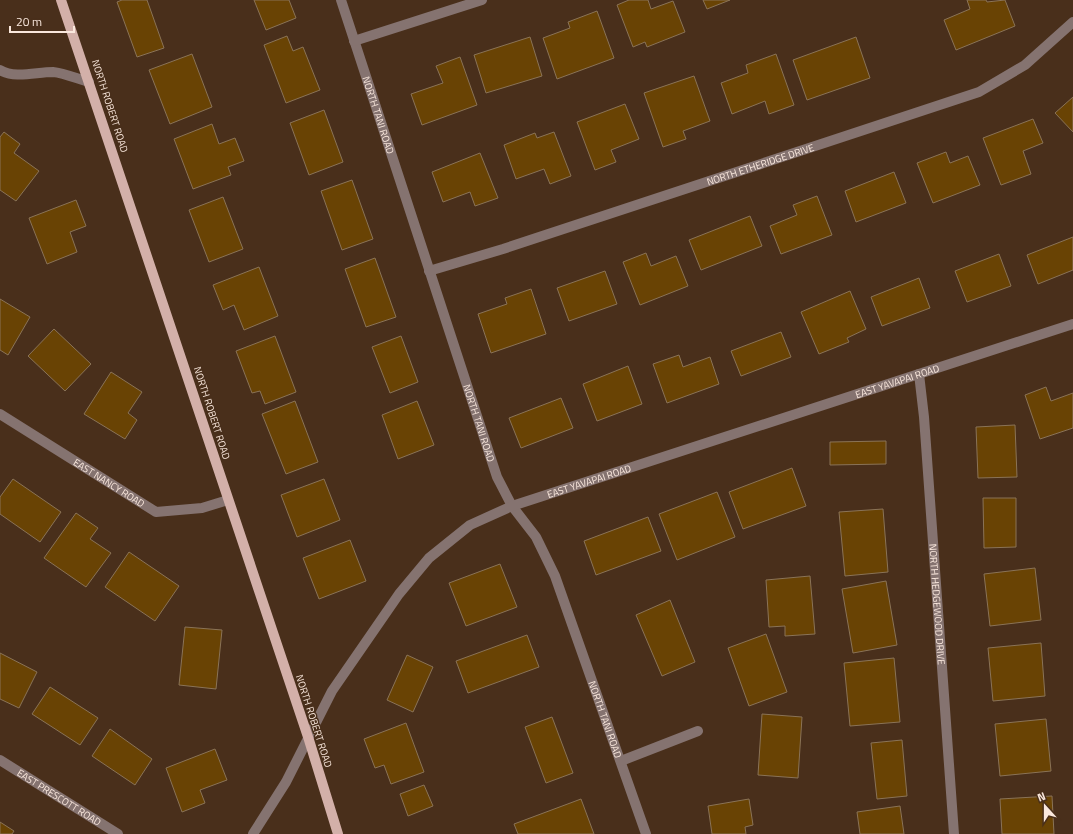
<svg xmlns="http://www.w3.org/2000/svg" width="1073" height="834" viewBox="0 0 1073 834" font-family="'Titillium Web',sans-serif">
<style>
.building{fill:#694304;stroke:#8a7357}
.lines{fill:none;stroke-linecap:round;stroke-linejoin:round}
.minor{stroke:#857370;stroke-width:10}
.major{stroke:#d3b0a9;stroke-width:10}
.labels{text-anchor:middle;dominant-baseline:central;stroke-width:3;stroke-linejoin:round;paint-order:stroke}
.street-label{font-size:10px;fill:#fae8dd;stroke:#492f1b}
</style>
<rect width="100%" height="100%" fill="#492f1b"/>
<path class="building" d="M 122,0 L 147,0 L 164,48 L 137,57 L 117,2 Z
M 254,0 L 289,0 L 296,18 L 266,30 Z
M 629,0 L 648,0 L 651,9 L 673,1 L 685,32 L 647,47 L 645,42 L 633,47 L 617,5 Z
M 703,0 L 730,0 L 707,9 Z
M 967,0 L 986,0 L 987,2 L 1005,0 L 1015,26 L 956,50 L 944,20 L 970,9 Z
M 597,11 L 614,58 L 557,79 L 543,38 L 570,28 L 568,22 Z
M 287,36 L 293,51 L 303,47 L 320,90 L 286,103 L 264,45 Z
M 530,37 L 542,76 L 486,93 L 474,55 Z
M 856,37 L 870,78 L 807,100 L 793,60 Z
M 192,54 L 212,107 L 170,124 L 149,70 Z
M 776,54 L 794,105 L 769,114 L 765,101 L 732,114 L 721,83 L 748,73 L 746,65 Z
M 460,57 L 477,105 L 422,125 L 411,94 L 443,83 L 436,66 Z
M 694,76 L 710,121 L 683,131 L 686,139 L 663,147 L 644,93 Z
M 1073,97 L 1073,132 L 1055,113 Z
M 625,104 L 639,139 L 611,150 L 616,162 L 595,170 L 577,122 Z
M 324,110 L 343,162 L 309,175 L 290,123 Z
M 1033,119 L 1043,143 L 1023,151 L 1031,174 L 1001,185 L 983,138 Z
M 212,124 L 219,144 L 235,138 L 244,161 L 228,167 L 231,175 L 193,189 L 174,139 Z
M 4,132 L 20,144 L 14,153 L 39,171 L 16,201 L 0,190 L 0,137 Z
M 554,132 L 571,176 L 550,184 L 544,169 L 516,179 L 504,145 L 535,133 L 537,138 Z
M 946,152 L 950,163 L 968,156 L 980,185 L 933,203 L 917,163 Z
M 480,153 L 498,198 L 475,206 L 470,192 L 443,202 L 432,172 Z
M 894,172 L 906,203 L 856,222 L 845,191 Z
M 352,180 L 373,239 L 342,250 L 321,191 Z
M 817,196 L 832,235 L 781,254 L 770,226 L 797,215 L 793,205 Z
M 223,197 L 243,249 L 209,262 L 189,210 Z
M 76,200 L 86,226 L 70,232 L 77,252 L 47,264 L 29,218 Z
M 750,216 L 762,246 L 701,270 L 689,240 Z
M 1073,237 L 1073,270 L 1038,284 L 1027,255 Z
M 646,253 L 651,266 L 676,256 L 688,286 L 640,305 L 623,262 Z
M 999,254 L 1011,286 L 967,302 L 955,271 Z
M 375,258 L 396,317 L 366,327 L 345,269 Z
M 259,267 L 278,316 L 244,330 L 234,305 L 223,310 L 213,285 Z
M 605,271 L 617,304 L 569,321 L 557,288 Z
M 919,278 L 930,308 L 882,326 L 871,297 Z
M 531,289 L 546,334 L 491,353 L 478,314 L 507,304 L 505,298 Z
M 850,291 L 866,329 L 847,338 L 849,342 L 819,354 L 801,312 Z
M 0,299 L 30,317 L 8,355 L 0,350 Z
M 54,329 L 91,364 L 65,391 L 28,356 Z
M 781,332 L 791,357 L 741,376 L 731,351 Z
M 275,336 L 296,392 L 265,404 L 260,391 L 252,393 L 236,351 Z
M 401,336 L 418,382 L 390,393 L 372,347 Z
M 679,355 L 683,367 L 710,357 L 719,384 L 667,403 L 653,364 Z
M 628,366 L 642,404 L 597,421 L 583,384 Z
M 111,372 L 142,392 L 128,413 L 137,420 L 125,439 L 84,414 Z
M 1046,387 L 1051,401 L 1073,393 L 1073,428 L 1040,439 L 1025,395 Z
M 561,398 L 573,428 L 521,448 L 509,418 Z
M 295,401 L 318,462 L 286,474 L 262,414 Z
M 417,401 L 434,445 L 398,459 L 382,415 Z
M 1015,425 L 1017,477 L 978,478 L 976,427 Z
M 886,441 L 886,464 L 830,465 L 830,442 Z
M 792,468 L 806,506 L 743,529 L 729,492 Z
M 13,479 L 61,512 L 40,542 L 0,514 L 0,497 Z
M 324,479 L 340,520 L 297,537 L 281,495 Z
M 717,492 L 735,537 L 677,560 L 659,514 Z
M 983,498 L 1016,498 L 1016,547 L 984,548 Z
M 883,509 L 888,572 L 845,576 L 839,512 Z
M 76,513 L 98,528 L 90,539 L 111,553 L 86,587 L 44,558 Z
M 648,517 L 661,551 L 596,575 L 584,541 Z
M 350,540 L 366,581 L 319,599 L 303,558 Z
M 129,552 L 179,586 L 155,621 L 105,587 Z
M 500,564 L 517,607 L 466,626 L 449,583 Z
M 1035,568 L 1041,620 L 990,626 L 984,574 Z
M 810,576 L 815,634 L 785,636 L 785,626 L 769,627 L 766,580 Z
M 886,581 L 897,645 L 853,653 L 842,589 Z
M 670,600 L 695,662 L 662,676 L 636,615 Z
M 185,627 L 222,630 L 216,689 L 179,685 Z
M 766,634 L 787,692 L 749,706 L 728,648 Z
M 527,635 L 539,667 L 468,693 L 456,661 Z
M 1041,643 L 1045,696 L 993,701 L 988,648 Z
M 0,653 L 37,672 L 19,708 L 0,699 Z
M 407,655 L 433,667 L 413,712 L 387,700 Z
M 894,658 L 900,722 L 850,726 L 844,663 Z
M 50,687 L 98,718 L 80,745 L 32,714 Z
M 762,714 L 802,717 L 798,778 L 758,775 Z
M 552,717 L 573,773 L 546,783 L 525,727 Z
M 1046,719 L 1051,771 L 1000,776 L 995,724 Z
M 406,723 L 424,772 L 391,784 L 384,765 L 375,768 L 364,739 Z
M 110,729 L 152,759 L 135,785 L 92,756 Z
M 902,740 L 907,796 L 877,799 L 871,743 Z
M 215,749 L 227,780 L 200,790 L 205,803 L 182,812 L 166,768 Z
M 424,785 L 433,806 L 408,816 L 400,794 Z
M 1052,796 L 1054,834 L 1002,834 L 1000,799 Z
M 581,799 L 594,834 L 518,834 L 514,824 Z
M 749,799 L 753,825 L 745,827 L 746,834 L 712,834 L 708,806 Z
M 900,806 L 904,834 L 860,834 L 857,812 Z
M 0,822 L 14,831 L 12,834 L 0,834 Z"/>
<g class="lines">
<g class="minor">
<path id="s1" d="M 341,0 L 497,477 L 512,506 L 536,537 L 555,576 L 646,834"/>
<path d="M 354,41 L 482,0"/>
<path d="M 0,70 C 15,79 36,72 53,72 C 64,73 78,79 89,82"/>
<path id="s2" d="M 429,271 L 503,249 L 979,92 L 1025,65 L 1073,22"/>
<path id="s3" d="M 919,374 L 924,417 L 954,834"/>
<path id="s4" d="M 0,414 L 156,512 L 202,508 L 228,500"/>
<path id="s5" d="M 0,760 L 118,834"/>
<path d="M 621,761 L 698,731"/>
<path id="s6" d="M 253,834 L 286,782 L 332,691 L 399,594 L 429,558 L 470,525 L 512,506 L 1073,324"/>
</g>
<path class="major" d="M 61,0 L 309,740 L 338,834"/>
</g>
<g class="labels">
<g class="street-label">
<text transform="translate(110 106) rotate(72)">NORTH ROBERT ROAD</text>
<text stroke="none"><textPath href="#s1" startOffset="121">NORTH TANI ROAD</textPath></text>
<text stroke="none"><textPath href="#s2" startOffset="348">NORTH ETHERIDGE DRIVE</textPath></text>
<text stroke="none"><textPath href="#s6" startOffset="832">EAST YAVAPAI ROAD</textPath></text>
<text transform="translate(212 413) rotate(72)">NORTH ROBERT ROAD</text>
<text stroke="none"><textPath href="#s1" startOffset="445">NORTH TANI ROAD</textPath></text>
<text stroke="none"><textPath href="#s6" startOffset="508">EAST YAVAPAI ROAD</textPath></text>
<text stroke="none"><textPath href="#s4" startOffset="129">EAST NANCY ROAD</textPath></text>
<text stroke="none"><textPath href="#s3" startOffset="231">NORTH HEDGEWOOD DRIVE</textPath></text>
<text stroke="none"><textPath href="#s1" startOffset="769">NORTH TANI ROAD</textPath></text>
<text transform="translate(314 721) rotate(72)">NORTH ROBERT ROAD</text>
<text stroke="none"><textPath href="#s5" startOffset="70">EAST PRESCOTT ROAD</textPath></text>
</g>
</g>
<g transform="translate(1045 806) rotate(339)" stroke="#492f1b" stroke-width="3" paint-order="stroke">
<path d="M0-3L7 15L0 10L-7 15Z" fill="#fae8dd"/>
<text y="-6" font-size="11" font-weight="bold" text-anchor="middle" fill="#fae8dd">N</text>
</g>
<path d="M10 26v6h64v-6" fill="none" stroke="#fae8dd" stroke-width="2"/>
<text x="16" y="26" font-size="12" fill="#fae8dd" stroke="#492f1b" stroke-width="3" paint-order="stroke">20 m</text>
</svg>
